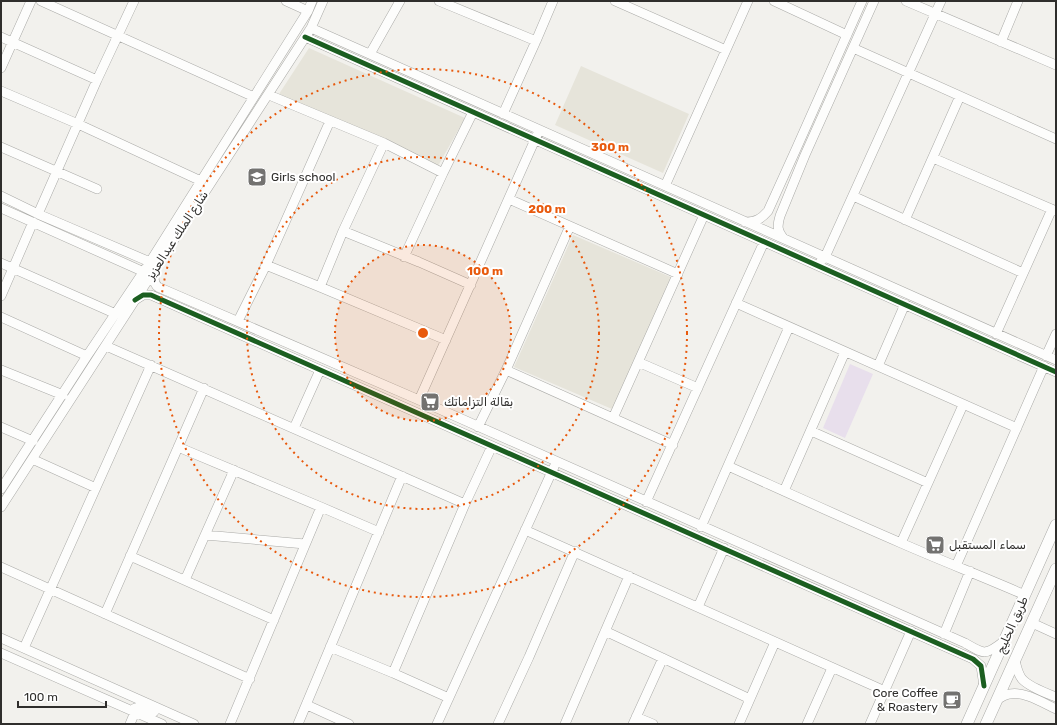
<svg xmlns="http://www.w3.org/2000/svg" width="1057" height="725" viewBox="0 0 1057 725" font-family="Rubik,Cairo,sans-serif">
<style>
.built{fill:#e6e4da}
.green{fill:#e8dfec}
.lines{fill:none;stroke-linecap:round;stroke-linejoin:round}
.minor-casing{stroke:#aaaaa7;stroke-width:10}
.major-casing{stroke:#aaaaa7;stroke-width:12}
.minor{stroke:#fdfdfc;stroke-width:9}
.major{stroke:#fdfdfc;stroke-width:11}
.cycleway-casing{stroke:#fff;stroke-width:8}
.cycleway{stroke:#1b5e20;stroke-width:5}
.ring{fill:none;stroke:#e8590c;stroke-width:2;stroke-dasharray:2 4}
.labels{text-anchor:middle;dominant-baseline:central;stroke-width:4;stroke-linejoin:round;paint-order:stroke}
.poi-label{font-size:12px;fill:#2f2e2c;stroke:#fff;text-anchor:start}
.street-label{font-size:12px;fill:#2f2e2c;stroke:#fff}
.centre{fill:#e8590c;stroke:#fff;stroke-width:2}
.ring-label{font-size:12px;text-anchor:middle;font-weight:bold;fill:#e8590c;stroke:#fff;stroke-width:4;stroke-linejoin:round;paint-order:stroke}
</style>
<rect width="100%" height="100%" fill="#f2f1ed"/>
<path class="built" d="M 309,48 L 465,118 L 438,166 L 279,94 Z
M 581,66 L 689,114 L 663,173 L 555,125 Z
M 573,235 L 673,278 L 612,409 L 514,367 Z"/>
<path class="green" d="M 850,364 L 873,374 L 845,438 L 823,428 Z"/>
<g class="lines">
<g class="minor-casing">
<path id="minor" d="M 41,1 L 254,97
M 286,1 L 308,11
M 439,1 L 536,41
M 615,1 L 726,50
M 774,1 L 847,35
M 906,1 L 1056,65
M 311,28 L 1056,360
M 1,37 L 97,80
M 305,37 L 1056,372
M 1001,42 L 1018,1
M 853,48 L 1056,139
M 370,54 L 400,1
M 1,68 L 31,1
M 1,91 L 78,124 L 201,181
M 269,95 L 384,143 L 443,173 L 404,257
M 503,114 L 536,41 L 553,1
M 1,147 L 97,189
M 933,158 L 1056,211
M 443,173 L 473,112
M 665,186 L 748,1
M 1,196 L 38,214 L 150,262
M 853,196 L 1023,273
M 509,199 L 678,274
M 1,208 L 144,272
M 38,214 L 97,80 L 134,1
M 905,220 L 960,96
M 745,222 C 756,222 761,219 768,211 L 797,147 L 862,1
M 343,231 L 419,262 L 471,285
M 784,239 C 777,231 777,226 780,216 L 805,155 L 874,1
M 821,261 L 825,257 L 941,1
M 1,263 L 116,314
M 266,265 L 320,287 L 446,340
M 155,271 C 154,277 153,283 158,287 L 419,400 L 965,643 C 984,654 985,656 1003,642
M 320,287 L 343,231 L 384,143
M 1,296 L 33,222
M 135,300 L 143,295 L 151,295 L 973,659 L 981,666 L 984,686
M 736,303 L 1017,428
M 1,317 L 87,356
M 238,321 L 266,265 L 330,121
M 996,334 L 1052,209
M 106,346 L 465,504
M 1046,356 L 1056,334
M 638,362 L 698,388
M 878,366 L 905,304
M 1,370 L 63,395
M 506,370 L 673,445
M 419,400 L 537,135
M 613,418 L 704,215
M 1,427 L 33,441
M 478,427 L 506,370 L 570,226
M 294,428 L 320,370
M 811,431 L 928,483
M 178,447 L 321,507 L 379,532
M 32,459 L 96,488
M 728,466 C 786,492 843,518 901,543 C 942,561 984,577 1025,595
M 1,489 L 87,356 L 150,262 L 308,11 L 312,1
M 784,491 L 845,352
M 646,502 L 764,242
M 1,507 L 311,28 L 323,1
M 701,527 L 789,327
M 525,530 L 885,691
M 205,535 L 305,544
M 901,543 L 963,405
M 130,556 L 274,620
M 956,566 L 1044,366
M 1,567 L 250,679
M 185,580 L 234,470
M 698,607 L 724,548
M 105,614 L 204,388
M 1032,623 L 1056,634
M 605,631 L 750,699
M 944,634 L 970,571
M 1,638 L 194,724
M 330,647 L 393,673
M 24,648 L 151,365
M 1,653 L 162,724
M 1015,661 C 1017,668 1018,674 1022,679 C 1029,687 1046,693 1056,697
M 449,698 L 393,673 L 465,504 L 492,446
M 998,699 C 1002,697 1006,694 1010,694 C 1024,691 1043,703 1056,709
M 307,705 L 349,724
M 636,717 L 653,724
M 130,724 L 135,712 L 135,708 L 139,707 L 154,712
M 230,724 L 321,507
M 298,724 L 402,476
M 437,724 L 554,467
M 498,724 L 529,657 L 575,551
M 565,724 L 629,576
M 633,724 L 663,658
M 739,724 L 775,642
M 807,724 L 832,668
M 870,724 L 911,631"/>
</g>
<g class="major-casing">
<path id="major" d="M 967,724 L 1056,525
M 986,724 L 1056,569"/>
</g>
<use href="#minor" class="minor"/>
<use href="#major" class="major"/>
<g class="cycleway-casing">
<path id="cycleway" d="M 305,37 L 1056,372
M 135,300 L 143,295 L 151,295 L 973,659 L 981,666 L 984,686"/>
</g>
<use href="#cycleway" class="cycleway"/>
</g>
<circle cx="423" cy="333" r="88" fill="#e8590c" fill-opacity=".12"/>
<g class="ring">
<circle cx="423" cy="333" r="88"/>
<circle cx="423" cy="333" r="176"/>
<circle cx="423" cy="333" r="264"/>
</g>
<defs>
<g id="school-square" transform="scale(1)"><rect x="-9" y="-9" width="18" height="18" rx="4" fill="#737270" stroke="#fff"/><path d="M0-5L7-2L0 1L-7-2ZM-4 1L0 2.5L4 1V4Q0 6-4 4Z" fill="#fff"/></g>
<g id="supermarket-square" transform="scale(1)"><rect x="-9" y="-9" width="18" height="18" rx="4" fill="#737270" stroke="#fff"/><path d="M-6-5.5h2.5l.6 2H6L4.5 2H-2.5L-4.4-4H-6ZM-1.5 3.2a1.3 1.3 0 1 0 .1 0ZM3 3.2a1.3 1.3 0 1 0 .1 0Z" fill="#fff"/></g>
<g id="cafe-square" transform="scale(1)"><rect x="-9" y="-9" width="18" height="18" rx="4" fill="#737270" stroke="#fff"/><path d="M-5.5-4.5H6V0H3Q3 3.5 0 3.5H-2.5Q-5.5 3.5-5.5 0ZM3-3.2v2h1.7v-2ZM-6 4.5H4V6H-6Z" fill="#fff"/></g>
</defs>
<g fill-rule="evenodd">
<use href="#school-square" x="257" y="177"/>
<use href="#supermarket-square" x="430" y="402"/>
<use href="#supermarket-square" x="935" y="545"/>
<use href="#cafe-square" x="952" y="700"/>
</g>
<g class="labels">
<g class="poi-label">
<text x="271" y="177">Girls school</text>
<text x="444" y="402">بقالة التزاماتك</text>
<text x="949" y="545">سماء المستقبل</text>
<text x="938" y="693" text-anchor="end">Core Coffee<tspan x="938" dy="14">&amp; Roastery</tspan></text>
</g>
<g class="street-label">
<text transform="translate(177 235) rotate(-57)">شارع الملك عبدالعزيز</text>
<text transform="translate(1012 625) rotate(-66)">طريق الخليج</text>
</g>
</g>
<circle cx="423" cy="333" r="6" class="centre"/>
<g class="ring-label">
<text x="610" y="151">300 m</text>
<text x="547" y="213">200 m</text>
<text x="485" y="275">100 m</text>
</g>
<rect width="1057" height="725" fill="none" stroke="#2f2e2c" stroke-width="4"/>
<path d="M18 701v6h88v-6" fill="none" stroke="#2f2e2c" stroke-width="2"/>
<text x="24" y="701" font-size="12" fill="#2f2e2c" stroke="#ffffff" stroke-width="3" paint-order="stroke">100 m</text>
</svg>
